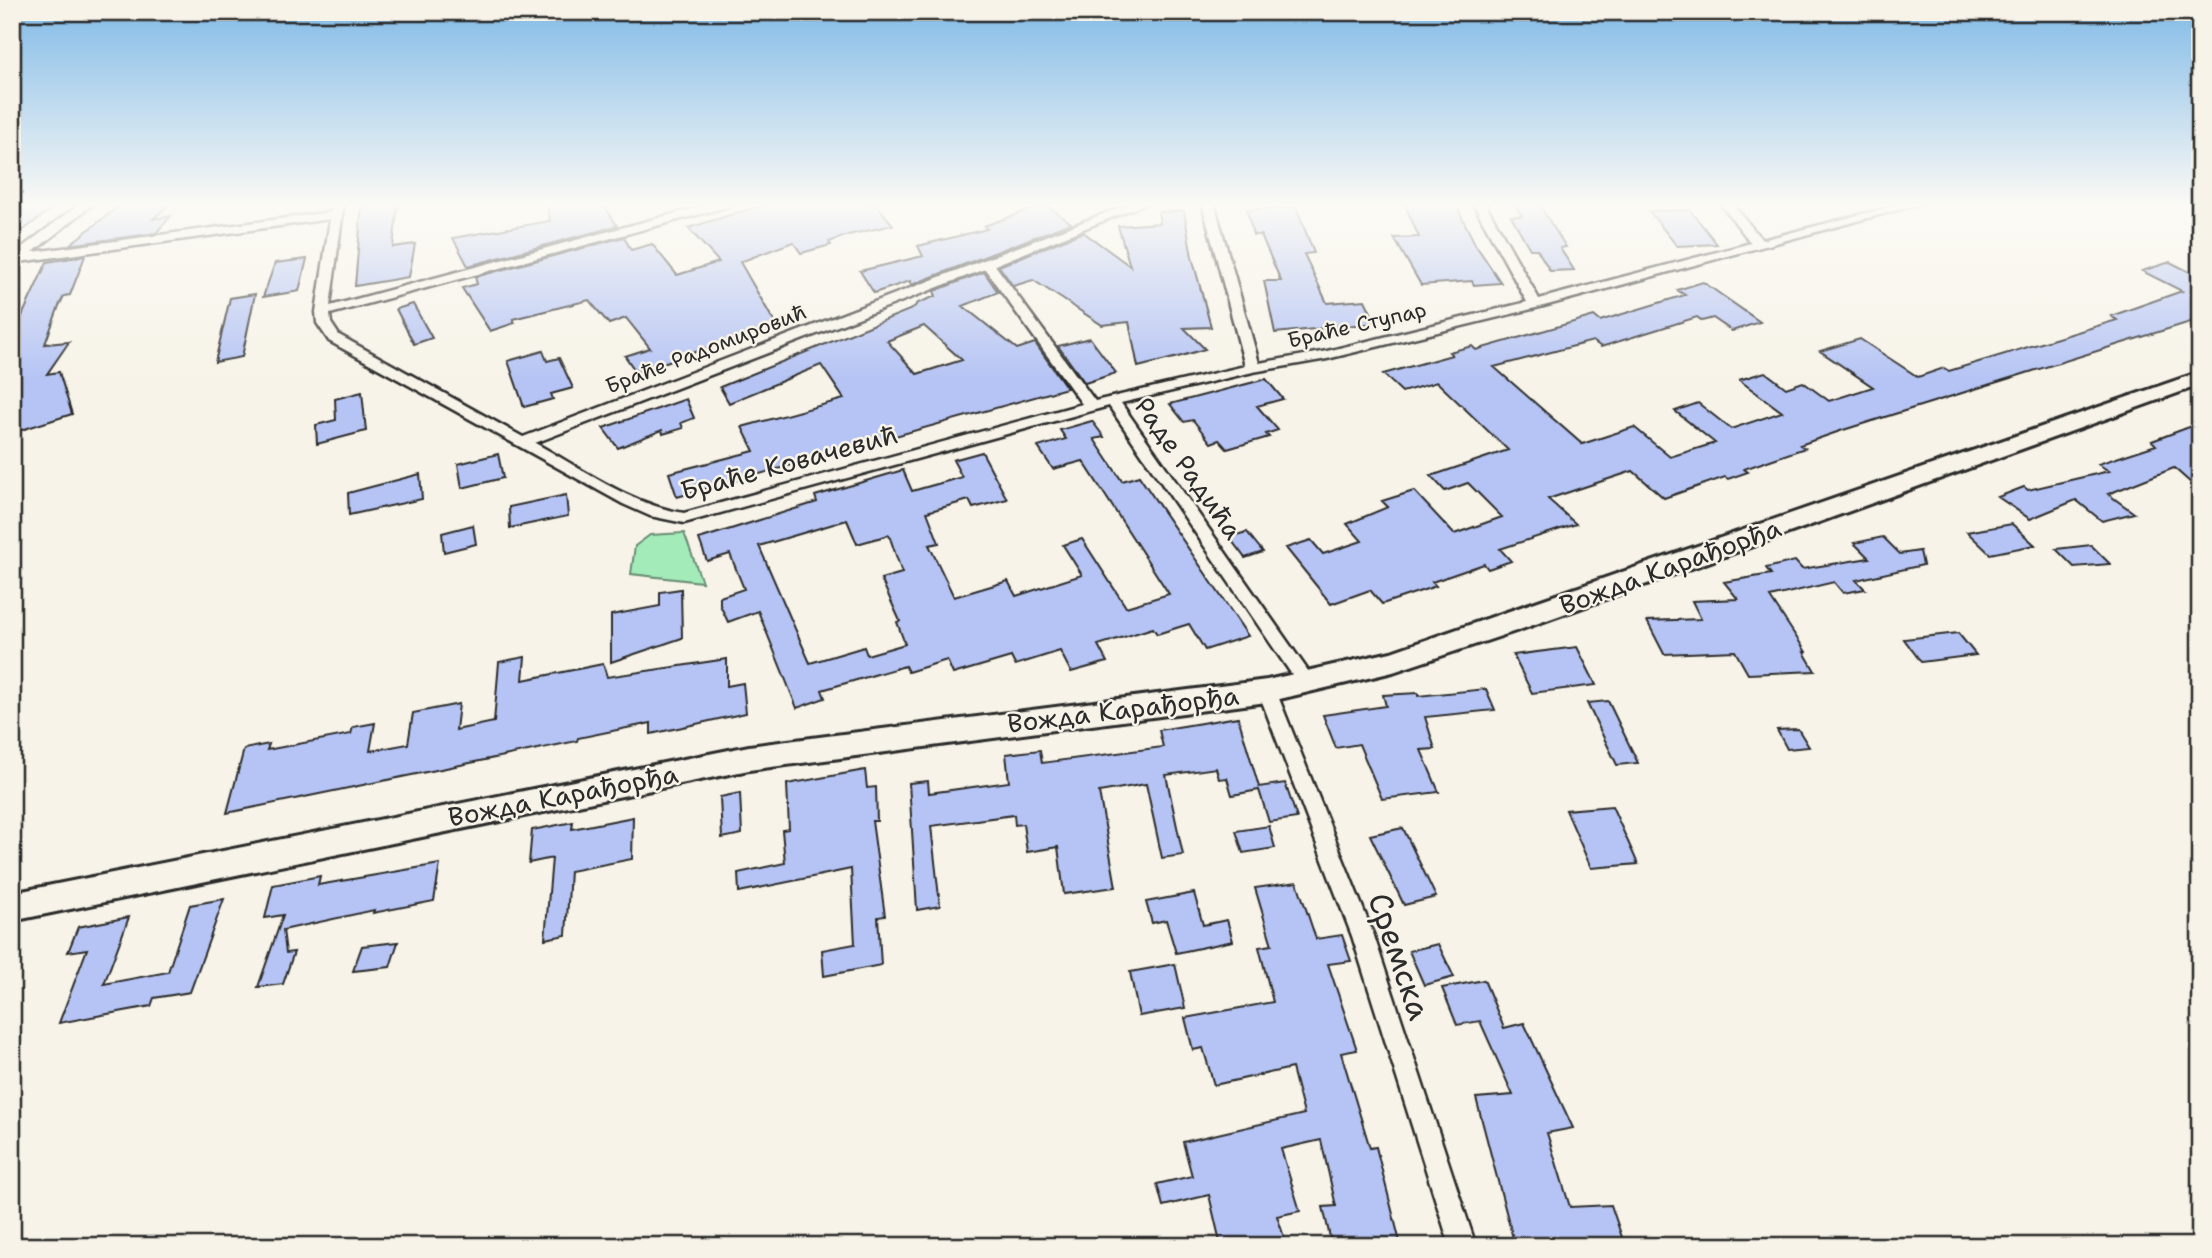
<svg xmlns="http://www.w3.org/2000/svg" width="2212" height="1258" viewBox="0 0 2212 1258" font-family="'Shantell Sans',sans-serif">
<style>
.green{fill:#a3ecba;stroke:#678c72;stroke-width:2}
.building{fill:#b5c4f4;stroke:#2b2b2b;stroke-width:2;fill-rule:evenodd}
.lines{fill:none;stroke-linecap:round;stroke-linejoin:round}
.minor-casing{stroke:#2b2b2b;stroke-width:5}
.secondary-casing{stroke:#2b2b2b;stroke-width:6}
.minor{fill:#f7f3e8;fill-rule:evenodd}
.secondary{fill:#f7f3e8;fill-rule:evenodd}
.labels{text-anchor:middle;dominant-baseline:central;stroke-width:5;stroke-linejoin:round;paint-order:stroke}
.far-street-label{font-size:21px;fill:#2b2b2b;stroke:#f7f3e8}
.street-label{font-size:26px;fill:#2b2b2b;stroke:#f7f3e8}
.near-street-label{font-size:32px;fill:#2b2b2b;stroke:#f7f3e8}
</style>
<rect width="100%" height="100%" fill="#f7f3e8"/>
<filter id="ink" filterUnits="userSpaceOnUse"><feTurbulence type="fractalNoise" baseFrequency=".0143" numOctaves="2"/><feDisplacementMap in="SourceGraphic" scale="14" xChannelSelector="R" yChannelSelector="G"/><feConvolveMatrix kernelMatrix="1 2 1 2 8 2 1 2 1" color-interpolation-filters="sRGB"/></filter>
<g filter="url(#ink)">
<path class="green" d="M 684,533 L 702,582 L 631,574 L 635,546 L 650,535 Z"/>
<path class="building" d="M 12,203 L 59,203 L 12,239 Z
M 123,203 L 171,203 L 153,219 L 171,216 L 156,233 L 69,245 Z
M 362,203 L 398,203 L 393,247 L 415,244 L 409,277 L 355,286 Z
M 547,203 L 603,203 L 617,226 L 468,266 L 453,238 L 550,221 Z
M 769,203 L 875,203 L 893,225 L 848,235 L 829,242 L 831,245 L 801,253 L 793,242 L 740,262 L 776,325 L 636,372 L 625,356 L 650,348 L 626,318 L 609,324 L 589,300 L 513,319 L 515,323 L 490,331 L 462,288 L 477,284 L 475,277 L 624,237 L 631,250 L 652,244 L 677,275 L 719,262 L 688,228 Z
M 1404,203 L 1455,203 L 1475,244 L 1501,283 L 1474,285 L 1472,281 L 1421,285 L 1394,238 L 1419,237 Z
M 1514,203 L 1538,203 L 1566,247 L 1560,248 L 1574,270 L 1550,271 L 1537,249 L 1530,249 L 1511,216 L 1522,216 Z
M 1045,204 L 1071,223 L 911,285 L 910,281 L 874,293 L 860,271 L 923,256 L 918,246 L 987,229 L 984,226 Z
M 1296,207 L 1314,253 L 1304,254 L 1327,303 L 1365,300 L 1376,323 L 1275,333 L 1264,281 L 1281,281 L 1261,235 L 1253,235 L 1247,210 Z
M 1690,210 L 1717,244 L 1677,246 L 1649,211 Z
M 1184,211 L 1192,257 L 1211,327 L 1184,328 L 1205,349 L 1178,357 L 1138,367 L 1129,322 L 1102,325 L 1033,280 L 1013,286 L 999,266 L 1083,232 L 1130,266 L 1118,226 L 1160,223 L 1158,212 Z
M 85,256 L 70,295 L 64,296 L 59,306 L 45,344 L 69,342 L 47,374 L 59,372 L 72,414 L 12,433 L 12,330 L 16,329 L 47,262 Z
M 307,259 L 299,291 L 263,297 L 275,263 Z
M 2170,262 L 2200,277 L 2200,319 L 1840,431 L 1800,445 L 1805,448 L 1744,469 L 1748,472 L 1728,479 L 1725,477 L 1664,498 L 1633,471 L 1548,499 L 1576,524 L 1500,549 L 1511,561 L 1488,569 L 1484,564 L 1432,582 L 1436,586 L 1382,604 L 1370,590 L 1331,604 L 1286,548 L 1311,540 L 1323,554 L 1362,541 L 1347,524 L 1388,507 L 1382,501 L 1414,491 L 1454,534 L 1502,517 L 1468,483 L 1445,491 L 1431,476 L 1508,450 L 1437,382 L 1402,392 L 1383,374 L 1452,355 L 1449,352 L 1472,346 L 1476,350 L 1594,316 L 1600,321 L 1685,295 L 1677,290 L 1703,282 L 1760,322 L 1732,331 L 1713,318 L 1702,321 L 1697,317 L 1601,347 L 1593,341 L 1494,367 L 1582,444 L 1634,427 L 1670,457 L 1715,443 L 1675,411 L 1698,403 L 1731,429 L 1782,412 L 1739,380 L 1765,372 L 1786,388 L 1803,382 L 1829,401 L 1873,387 L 1820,351 L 1860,339 L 1918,377 L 1944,368 L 1949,371 L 2117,320 L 2111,316 L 2182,291 L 2142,271 Z
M 984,272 L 998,292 L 963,306 L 1017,349 L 1035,343 L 1067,388 L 677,497 L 669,473 L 754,451 L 742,427 L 844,399 L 821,365 L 729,403 L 720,387 L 912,309 L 918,303 L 936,296 L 934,291 ZM 924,326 L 962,360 L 917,374 L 887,341 Z
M 255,294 L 242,357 L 215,362 L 230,298 Z
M 413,304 L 432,338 L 414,344 L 396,309 Z
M 1090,338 L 1116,373 L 1085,383 L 1058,346 Z
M 543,351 L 547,361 L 559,358 L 573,388 L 551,394 L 553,399 L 524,407 L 508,361 Z
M 1266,379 L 1283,399 L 1257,406 L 1278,430 L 1266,434 L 1269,437 L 1227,449 L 1219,440 L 1211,443 L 1193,420 L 1184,422 L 1170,404 Z
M 362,392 L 366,431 L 317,444 L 316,425 L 336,420 L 335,399 Z
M 686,399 L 694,418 L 681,423 L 683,428 L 663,434 L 662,430 L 618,448 L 603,428 Z
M 1092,421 L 1104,437 L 1094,439 L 1122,481 L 1139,476 L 1248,636 L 1205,650 L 1189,624 L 1157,634 L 1153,628 L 1098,645 L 1107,662 L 1071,672 L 1060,651 L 1015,665 L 1011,657 L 953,674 L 947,660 L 908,672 L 905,666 L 822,690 L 825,698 L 797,708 L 758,611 L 728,622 L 720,605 L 720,597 L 744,589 L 730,554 L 707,561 L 699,539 L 817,502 L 815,496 L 903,470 L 912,491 L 962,477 L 953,460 L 982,452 L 1007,499 L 973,508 L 969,500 L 927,512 L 939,543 L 929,545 L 954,597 L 1008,581 L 1016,596 L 1082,575 L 1063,545 L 1082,539 L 1126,607 L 1169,594 L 1083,461 L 1053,469 L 1038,447 L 1066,439 L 1060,430 ZM 847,520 L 857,544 L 889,535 L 902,573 L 881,579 L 900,621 L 897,622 L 905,644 L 867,655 L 864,647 L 810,663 L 759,546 Z
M 2200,423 L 2200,491 L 2174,468 L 2108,494 L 2134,513 L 2102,521 L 2076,500 L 2030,519 L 1998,497 L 2024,487 L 2028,490 L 2109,471 L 2098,464 L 2156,445 L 2152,441 Z
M 498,454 L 503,478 L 462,488 L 458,464 Z
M 420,474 L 422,499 L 349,515 L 348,493 Z
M 566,495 L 568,516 L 510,528 L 509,507 Z
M 2012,524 L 2035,545 L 1990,554 L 1967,532 Z
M 473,525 L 476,544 L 444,552 L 442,533 Z
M 1247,532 L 1263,552 L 1245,558 L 1229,537 Z
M 1883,537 L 1900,554 L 1920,551 L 1923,565 L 1856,580 L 1865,589 L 1843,593 L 1834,582 L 1770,597 L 1806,652 L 1804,652 L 1815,671 L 1748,674 L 1735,651 L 1664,654 L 1647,621 L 1701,619 L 1692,601 L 1738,599 L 1724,582 L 1771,574 L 1766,568 L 1795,561 L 1802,569 L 1869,558 L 1854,543 Z
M 2091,545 L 2110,564 L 2074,567 L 2056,549 Z
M 681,589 L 682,638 L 611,662 L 611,615 L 660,606 L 660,592 Z
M 1958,633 L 1976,655 L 1921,662 L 1904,639 Z
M 1577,647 L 1596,685 L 1532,693 L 1513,655 Z
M 525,657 L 523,680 L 603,664 L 607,677 L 727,659 L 727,686 L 743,683 L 746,713 L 651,734 L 651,723 L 578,738 L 577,741 L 227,813 L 244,749 L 269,744 L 267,750 L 351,734 L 353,727 L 375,723 L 370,751 L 408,744 L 413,713 L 459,704 L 456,730 L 494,722 L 499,662 Z
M 1486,689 L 1495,710 L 1425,717 L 1435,749 L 1421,750 L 1439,792 L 1382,799 L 1359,744 L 1336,748 L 1323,715 L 1386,706 L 1383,695 L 1418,693 L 1418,696 Z
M 1608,701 L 1638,763 L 1617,765 L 1587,703 Z
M 1238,717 L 1259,787 L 1285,783 L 1297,818 L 1269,822 L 1259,790 L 1232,795 L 1227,778 L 1219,779 L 1216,768 L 1166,775 L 1183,855 L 1162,858 L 1146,784 L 1099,792 L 1116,887 L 1064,894 L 1058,847 L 1027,852 L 1023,824 L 1015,825 L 1014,815 L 931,826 L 940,906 L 917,910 L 909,783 L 928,781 L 929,793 L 1009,782 L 1006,754 L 1040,750 L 1042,763 L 1163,747 L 1159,730 Z
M 1798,729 L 1809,747 L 1787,749 L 1777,730 Z
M 865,770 L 867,788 L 876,787 L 877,821 L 872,821 L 885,916 L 878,917 L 881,965 L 824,976 L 822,950 L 855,944 L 851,869 L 739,892 L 738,873 L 785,863 L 782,830 L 789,829 L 787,784 Z
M 740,793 L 742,834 L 722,838 L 720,797 Z
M 1612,806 L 1638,864 L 1591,868 L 1566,810 Z
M 633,817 L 632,859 L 570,871 L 566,935 L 545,939 L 552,858 L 529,863 L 532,830 L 573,822 L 572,829 Z
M 1269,826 L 1275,848 L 1243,853 L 1236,831 Z
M 1403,828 L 1436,897 L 1404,905 L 1370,835 Z
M 440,864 L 434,901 L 373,913 L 374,910 L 283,930 L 286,953 L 294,952 L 283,984 L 258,987 L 283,915 L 265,918 L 273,885 L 320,876 L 318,885 Z
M 1297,882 L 1316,939 L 1342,935 L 1351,961 L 1328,964 L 1357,1050 L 1341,1053 L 1370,1148 L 1376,1147 L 1401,1246 L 1332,1246 L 1323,1207 L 1336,1206 L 1321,1140 L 1281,1149 L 1300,1211 L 1277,1216 L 1287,1246 L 1221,1246 L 1209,1195 L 1163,1206 L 1157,1184 L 1192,1176 L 1183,1142 L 1304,1114 L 1292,1068 L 1214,1085 L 1203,1048 L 1193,1050 L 1185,1018 L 1273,1002 L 1259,947 L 1272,945 L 1255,888 Z
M 1194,893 L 1203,925 L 1227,920 L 1233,941 L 1176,953 L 1166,920 L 1152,923 L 1146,902 Z
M 224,899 L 190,992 L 154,998 L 151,1006 L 59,1023 L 87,949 L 68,952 L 78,927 L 129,917 L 104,984 L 168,972 L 190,905 Z
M 398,942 L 390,967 L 353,971 L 362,946 Z
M 1438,944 L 1454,977 L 1424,985 L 1409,951 Z
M 1175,964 L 1185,1008 L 1139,1016 L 1130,972 Z
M 1484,980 L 1504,1028 L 1524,1023 L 1573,1128 L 1547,1133 L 1570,1207 L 1611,1205 L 1625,1246 L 1515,1246 L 1476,1098 L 1513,1095 L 1480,1021 L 1457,1025 L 1442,988 Z"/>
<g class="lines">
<g class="minor-casing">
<path id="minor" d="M 81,203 L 94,203 L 33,252 L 331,212 L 332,203 L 344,203 L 330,306 L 714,203 L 732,203 L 730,206 L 330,314 L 331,323 L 339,335 L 523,437 L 1132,203 L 1147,203 L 995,265 L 1095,401 L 1245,366 L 1202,203 L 1214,203 L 1259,363 L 1327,351 L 1527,302 L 1473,203 L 1485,203 L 1539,299 L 1751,243 L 1720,203 L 1732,203 L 1762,240 L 1905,203 L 1923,203 L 1540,307 L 1327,359 L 1253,372 L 1121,403 L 1313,678 L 1316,683 L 1313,688 L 1301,688 L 1109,406 L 684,523 L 650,516 L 623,504 L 329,341 L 317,323 L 316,312 L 330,219 L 12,263 L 12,255 ZM 985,269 L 1082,404 L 684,513 C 631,505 581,468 535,443 Z
M 1267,684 L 1273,686 L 1276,691 L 1374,936 L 1476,1246 L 1450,1246 L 1352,936 L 1258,691 L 1261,686 Z"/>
</g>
<g class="secondary-casing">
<path id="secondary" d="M 2200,372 L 2200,385 L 1522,629 L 1393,672 L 1267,702 L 749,770 L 12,921 L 12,893 L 749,746 L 1267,680 L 1391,652 Z"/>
</g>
<use href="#minor" class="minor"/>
<use href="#secondary" class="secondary"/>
</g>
</g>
<linearGradient id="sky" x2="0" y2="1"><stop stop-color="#81bae7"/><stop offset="0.54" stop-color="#fbfaf5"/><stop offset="1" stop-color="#fbfaf5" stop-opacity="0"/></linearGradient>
<rect width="2212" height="379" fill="url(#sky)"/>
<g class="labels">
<g class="far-street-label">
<text transform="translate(1357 325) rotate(-13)">Браће Ступар</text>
<text transform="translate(706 349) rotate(-21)">Браће Радомировић</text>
</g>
<g class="street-label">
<text transform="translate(789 462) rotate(-15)">Браће Ковачевић</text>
<text transform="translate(1189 468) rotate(55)">Раде Радића</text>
<text transform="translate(1670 566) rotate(-20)">Вожда Карађорђа</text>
<text transform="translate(1123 709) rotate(-7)">Вожда Карађорђа</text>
<text transform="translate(563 795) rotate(-11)">Вожда Карађорђа</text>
</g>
<g class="near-street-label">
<text transform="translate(1400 956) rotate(71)">Сремска</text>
</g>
</g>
<rect width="2212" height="1258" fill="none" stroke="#f7f3e8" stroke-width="42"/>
<rect x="21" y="21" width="2170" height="1216" fill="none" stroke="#2b2b2b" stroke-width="2.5" filter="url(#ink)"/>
</svg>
